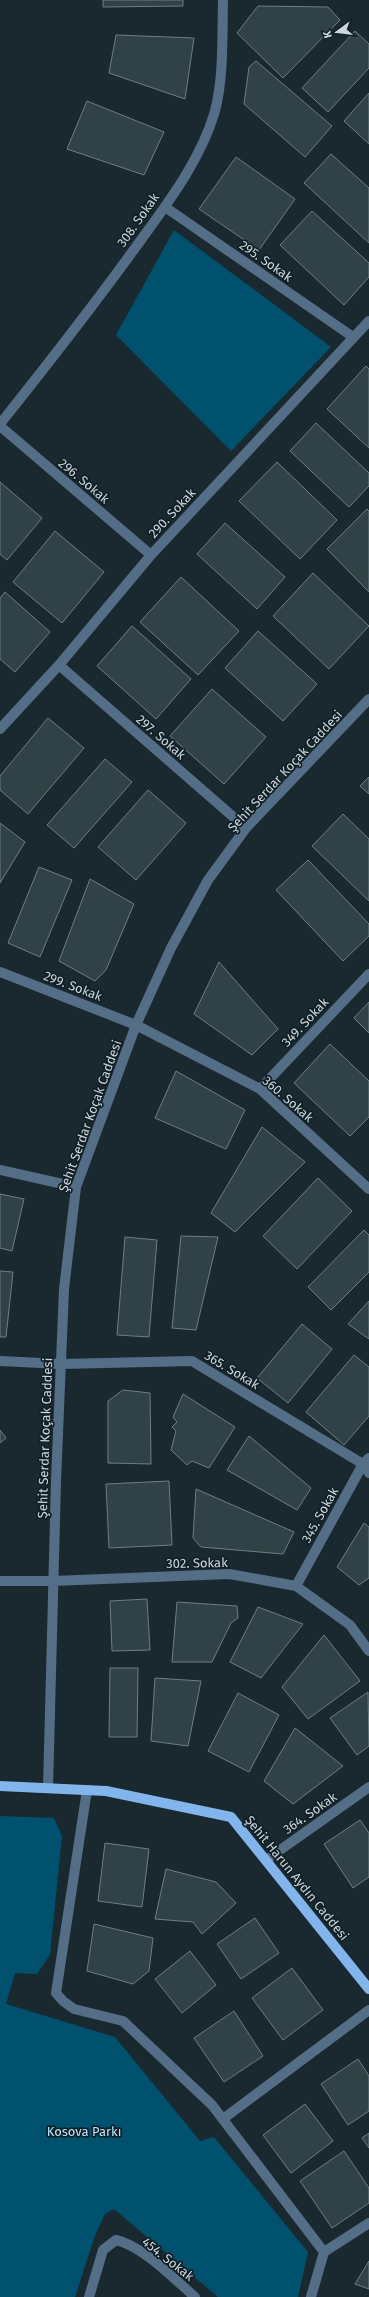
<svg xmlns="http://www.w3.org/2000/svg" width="369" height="2297" viewBox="0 0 369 2297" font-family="'Fira Sans',sans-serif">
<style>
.green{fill:#00516d}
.building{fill:#304245;stroke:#6c7f83}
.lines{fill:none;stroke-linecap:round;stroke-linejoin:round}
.minor{stroke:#556e88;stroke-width:10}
.major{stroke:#82b5ec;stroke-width:10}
.labels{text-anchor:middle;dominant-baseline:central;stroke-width:3.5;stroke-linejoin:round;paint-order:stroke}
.street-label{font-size:13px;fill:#cdd6da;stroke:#111f26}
.park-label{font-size:13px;fill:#b6e5fb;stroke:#111f26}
</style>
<rect width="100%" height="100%" fill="#1a2930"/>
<path class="green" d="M 174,230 L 331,347 L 231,451 L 116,335 Z
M 0,1816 L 54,1818 L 62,1836 L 50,1955 L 37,1974 L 15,1973 L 6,2004 L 115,2037 L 200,2141 L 214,2137 L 308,2252 L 298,2297 L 218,2297 L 114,2209 L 105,2214 L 95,2236 L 75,2297 L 0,2297 Z"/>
<path class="building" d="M 103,0 L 183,0 L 183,6 L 103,7 Z
M 258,6 L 328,7 L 340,20 L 283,78 L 237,33 Z
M 355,31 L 369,44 L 369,68 L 328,112 L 302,88 Z
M 116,35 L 194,38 L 185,99 L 109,73 Z
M 256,61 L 332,126 L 305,157 L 244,104 L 249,67 Z
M 369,93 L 369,144 L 344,121 Z
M 87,101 L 164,132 L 144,175 L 67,149 Z
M 331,154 L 369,188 L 369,243 L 304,183 Z
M 236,157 L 295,199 L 259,250 L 199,209 Z
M 312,211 L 369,263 L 369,277 L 344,305 L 280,245 Z
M 366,366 L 369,369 L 369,448 L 327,409 Z
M 316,423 L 369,473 L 369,486 L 349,507 L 290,451 Z
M 277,462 L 337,520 L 300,559 L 239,501 Z
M 0,482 L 42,518 L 7,560 L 0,554 Z
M 367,509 L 369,511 L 369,592 L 327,549 Z
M 225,523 L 285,577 L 257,609 L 197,554 Z
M 55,531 L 104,572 L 62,623 L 13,582 Z
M 313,573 L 369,626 L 329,669 L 273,616 Z
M 181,577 L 239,631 L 198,675 L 140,622 Z
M 5,592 L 50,632 L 15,672 L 0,659 L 0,598 Z
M 132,626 L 191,679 L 156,719 L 97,666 Z
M 258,631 L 317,684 L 283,721 L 225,668 Z
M 212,689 L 266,737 L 224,784 L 170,736 Z
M 48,718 L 84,748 L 28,814 L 0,790 L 0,776 Z
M 105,759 L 132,782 L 74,848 L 47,825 Z
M 369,777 L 369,794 L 360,786 Z
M 148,790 L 186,823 L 136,880 L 98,847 Z
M 343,814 L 369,839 L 369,901 L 312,846 Z
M 0,823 L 25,842 L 0,883 Z
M 308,860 L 369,924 L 369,936 L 343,961 L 276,890 Z
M 39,867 L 72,880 L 40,957 L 8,943 Z
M 90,879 L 134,904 L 106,970 L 95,981 L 59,961 Z
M 219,962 L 278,1029 L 252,1055 L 194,1014 Z
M 369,1002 L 369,1033 L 354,1018 Z
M 330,1044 L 369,1081 L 369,1117 L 350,1136 L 294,1083 Z
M 176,1071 L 245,1110 L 226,1149 L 155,1118 Z
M 262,1127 L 305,1162 L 235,1232 L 211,1213 Z
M 318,1178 L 352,1211 L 297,1269 L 263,1236 Z
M 0,1194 L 24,1199 L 12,1251 L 0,1248 Z
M 364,1230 L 369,1235 L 369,1272 L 331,1310 L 308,1287 Z
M 181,1236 L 218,1237 L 196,1330 L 172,1328 Z
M 125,1237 L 157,1240 L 149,1337 L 117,1335 Z
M 0,1271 L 13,1272 L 6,1337 L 0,1337 Z
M 369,1301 L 369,1339 L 348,1324 Z
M 302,1324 L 332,1349 L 288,1403 L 257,1378 Z
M 354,1355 L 369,1367 L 369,1416 L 344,1445 L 306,1412 Z
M 123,1390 L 150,1393 L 151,1464 L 108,1463 L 108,1401 Z
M 183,1394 L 235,1427 L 209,1468 L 192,1461 L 187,1465 L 171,1450 L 176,1431 L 172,1427 L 177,1422 L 173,1417 Z
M 0,1430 L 6,1438 L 0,1443 Z
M 249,1436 L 311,1488 L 297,1510 L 227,1470 Z
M 169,1481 L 172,1545 L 109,1548 L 106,1484 Z
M 196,1489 L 294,1532 L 283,1554 L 201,1547 L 193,1538 Z
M 364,1523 L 369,1527 L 369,1578 L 359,1585 L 337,1567 Z
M 147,1599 L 150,1650 L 112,1651 L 110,1601 Z
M 177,1602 L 237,1606 L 238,1618 L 231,1623 L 212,1662 L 172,1662 Z
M 258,1607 L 303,1624 L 261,1678 L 230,1662 Z
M 324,1635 L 360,1681 L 308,1719 L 282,1687 Z
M 110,1668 L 138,1668 L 137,1737 L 109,1737 Z
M 155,1678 L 201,1681 L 188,1746 L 151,1741 Z
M 368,1692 L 369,1746 L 357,1755 L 330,1718 Z
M 238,1693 L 279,1715 L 249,1772 L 208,1751 Z
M 295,1728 L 343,1766 L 293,1804 L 264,1781 Z
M 360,1820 L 369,1833 L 369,1877 L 353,1888 L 324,1844 Z
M 105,1843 L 149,1849 L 142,1907 L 98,1901 Z
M 166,1869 L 216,1882 L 236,1903 L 202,1934 L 193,1922 L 155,1919 Z
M 255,1918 L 279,1953 L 241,1979 L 217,1944 Z
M 94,1924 L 153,1938 L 149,1971 L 133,1984 L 87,1971 Z
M 190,1951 L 216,1985 L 182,2013 L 155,1979 Z
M 292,1968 L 323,2010 L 283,2040 L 252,1998 Z
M 234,2011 L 263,2056 L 224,2082 L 194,2038 Z
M 358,2059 L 369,2076 L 369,2111 L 348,2125 L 321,2084 Z
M 305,2104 L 333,2141 L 291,2173 L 263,2135 Z
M 369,2133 L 369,2148 L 362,2138 Z
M 344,2151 L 369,2188 L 369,2203 L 332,2228 L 300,2181 Z
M 369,2261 L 369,2289 L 355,2284 Z"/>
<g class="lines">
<path class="minor" d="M 165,207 L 353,337
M 0,424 C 47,365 94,305 138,244 C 167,204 201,160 215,111 C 224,76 222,36 223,0
M 0,426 L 151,555
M 59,665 L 246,828
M 0,729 L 59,665 L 151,555 L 369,321
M 0,972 L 136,1025 L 260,1089 L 369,1189
M 260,1089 L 369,974
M 0,1170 L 76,1187
M 0,1361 L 61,1364 L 192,1361 L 363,1464 L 369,1473
M 0,1581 L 53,1581 L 229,1574 L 263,1580 L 296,1586 L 350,1625 L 369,1651
M 296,1586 L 363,1464 L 369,1458
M 48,1788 L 56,1481 L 64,1289 L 76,1187 L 136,1025 L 171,948 L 208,880 L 246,828 L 369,699
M 87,1790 L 56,1993 L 63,2001 L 74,2009 L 123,2021 L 212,2105 L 324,2252
M 266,1860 L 369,1787
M 223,2119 L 369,2010
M 324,2252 L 369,2223
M 89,2297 L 103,2250 L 116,2240 C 143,2246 174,2279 195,2297
M 311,2297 L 324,2252"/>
<path class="major" d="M 0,1786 L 106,1791 L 231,1817 L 369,1989"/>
</g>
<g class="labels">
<g class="street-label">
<text transform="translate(138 220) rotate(-55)">308. Sokak</text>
<text transform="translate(266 261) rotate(35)">295. Sokak</text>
<text transform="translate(84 481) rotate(40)">296. Sokak</text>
<text transform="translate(172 513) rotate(-47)">290. Sokak</text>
<text transform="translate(161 737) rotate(41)">297. Sokak</text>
<text transform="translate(285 771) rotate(-47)">Şehit Serdar Koçak Caddesi</text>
<text transform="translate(73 986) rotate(21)">299. Sokak</text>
<text transform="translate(305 1022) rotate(-47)">349. Sokak</text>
<text transform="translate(288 1099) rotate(41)">360. Sokak</text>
<text transform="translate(90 1116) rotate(-70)">Şehit Serdar Koçak Caddesi</text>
<text transform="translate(232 1370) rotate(31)">365. Sokak</text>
<text transform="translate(45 1438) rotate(-88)">Şehit Serdar Koçak Caddesi</text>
<text transform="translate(320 1515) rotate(-61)">345. Sokak</text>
<text transform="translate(197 1563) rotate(-1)">302. Sokak</text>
<text transform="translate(310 1813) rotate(-35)">364. Sokak</text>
<text transform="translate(297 1878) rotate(51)">Şehit Harun Aydın Caddesi</text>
<text transform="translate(168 2259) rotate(38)">454. Sokak</text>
</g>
<g class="park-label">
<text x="84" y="2131">Kosova Parkı</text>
</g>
</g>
<g transform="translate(337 32) rotate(255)" stroke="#111f26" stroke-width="3" paint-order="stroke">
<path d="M0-3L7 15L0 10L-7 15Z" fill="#cdd6da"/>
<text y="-6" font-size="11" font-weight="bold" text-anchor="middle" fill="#cdd6da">K</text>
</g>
</svg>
